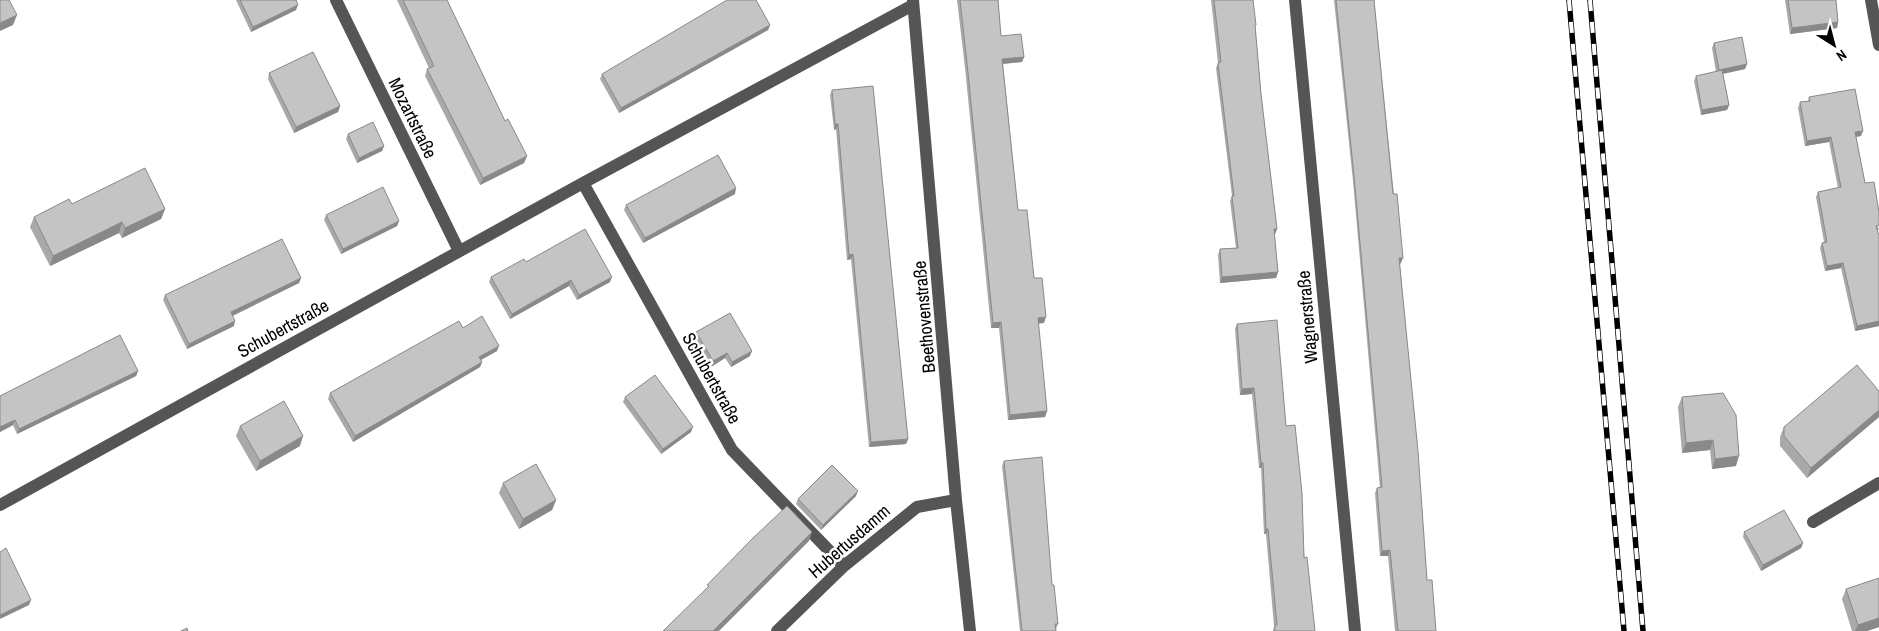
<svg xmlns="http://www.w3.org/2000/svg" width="1879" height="631" viewBox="0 0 1879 631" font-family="'Archivo Narrow',sans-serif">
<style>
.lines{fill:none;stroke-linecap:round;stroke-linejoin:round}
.minor{stroke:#555;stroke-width:12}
.rail-casing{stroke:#000;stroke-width:5.5}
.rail{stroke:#fff;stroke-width:4;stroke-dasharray:11;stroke-linecap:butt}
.wall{fill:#a9a9a9}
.shaded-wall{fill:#898989}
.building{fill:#c4c4c4;stroke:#898989}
.labels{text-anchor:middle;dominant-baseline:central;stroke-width:5;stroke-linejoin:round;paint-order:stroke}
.street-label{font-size:18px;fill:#000;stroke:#fff}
</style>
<rect width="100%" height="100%" fill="#fff"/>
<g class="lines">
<path class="minor" d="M 336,0 L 459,251
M 913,0 L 956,500 L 970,631
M 1295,0 L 1355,631
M 1871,0 L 1879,45
M 583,183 L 732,450 L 844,566
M 0,505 L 583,183 L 913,5
M 1813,522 L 1879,483
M 777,631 L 844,566 L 917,507 L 956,500"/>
<g class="rail-casing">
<path id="rail" d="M 1569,0 L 1624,631
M 1590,0 L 1643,631"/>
</g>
<use href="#rail" class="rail"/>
</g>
<path class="wall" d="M 236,0 L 296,0 L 296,10 L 251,32 Z
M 397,0 L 447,0 L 505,121 L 527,156 L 524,163 L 480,185 L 425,76 L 427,69 L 429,68 Z
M 957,0 L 998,0 L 1001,36 L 1024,57 L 1022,62 L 1003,64 L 1018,210 L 1044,323 L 1038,323 L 1047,411 L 1045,417 L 1008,420 L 999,328 L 991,328 L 965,68 Z
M 1211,0 L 1253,0 L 1261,94 L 1277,229 L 1275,234 L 1274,234 L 1278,272 L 1276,278 L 1220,283 L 1218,255 L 1220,249 L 1236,248 L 1230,201 L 1232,196 L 1216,68 L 1218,63 Z
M 1334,0 L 1374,0 L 1401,263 L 1400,264 L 1427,580 L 1436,631 L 1395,631 L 1388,556 L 1380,556 L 1375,493 L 1377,488 L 1380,488 L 1353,181 Z
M 1785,0 L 1836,0 L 1838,22 L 1837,28 L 1790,34 Z
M 770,25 L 768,30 L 619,113 L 600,79 L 602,74 Z
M 1714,43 L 1747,64 L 1745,69 L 1723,74 L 1729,105 L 1727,110 L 1701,115 L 1694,81 L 1696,76 L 1716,72 L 1712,48 Z
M 269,73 L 340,106 L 338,112 L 294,133 L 268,79 Z
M 832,90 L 908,439 L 906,444 L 869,447 L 851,259 L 847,260 L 836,129 L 834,130 L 830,95 Z
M 1809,97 L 1861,136 L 1856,137 L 1865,183 L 1879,230 L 1878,230 L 1879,326 L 1855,331 L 1841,268 L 1825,271 L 1820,248 L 1822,243 L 1824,242 L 1816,197 L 1818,192 L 1838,188 L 1829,142 L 1805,146 L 1798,108 L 1800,102 L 1808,101 Z
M 348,134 L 384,146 L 382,151 L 357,163 L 346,139 Z
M 735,194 L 643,243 L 624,210 L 626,205 Z
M 72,204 L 165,209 L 161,219 L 122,238 L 119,233 L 50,266 L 30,227 L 34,217 Z
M 326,215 L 399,221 L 397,226 L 341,254 L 324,220 Z
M 526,262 L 610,282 L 577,300 L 569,286 L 510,319 L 489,282 L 491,277 Z
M 301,278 L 299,283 L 233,316 L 234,326 L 187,349 L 163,300 L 165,295 Z
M 1237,324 L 1286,426 L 1315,631 L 1273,631 L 1274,626 L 1266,534 L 1264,534 L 1261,468 L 1259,468 L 1252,394 L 1240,395 L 1235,329 Z
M 463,328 L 497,351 L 481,360 L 482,362 L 480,367 L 353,442 L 328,399 L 330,393 Z
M 696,332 L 750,356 L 731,367 L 725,358 L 711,367 L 694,337 Z
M 138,371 L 136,376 L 17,434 L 13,425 L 0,432 L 0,396 Z
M 1879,391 L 1879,417 L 1807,478 L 1780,446 L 1780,437 L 1784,427 Z
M 625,397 L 691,432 L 661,454 L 623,402 Z
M 1682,397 L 1736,466 L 1712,469 L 1710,450 L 1682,453 L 1678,407 Z
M 240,426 L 300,446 L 256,471 L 236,436 Z
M 1004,461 L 1052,585 L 1058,624 L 1056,629 L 1056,631 L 1020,631 L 1002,466 Z
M 503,483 L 556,500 L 552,510 L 519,529 L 499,493 Z
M 856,496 L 821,530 L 796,504 L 798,499 Z
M 1744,532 L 1803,543 L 1801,548 L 1761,571 L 1743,537 Z
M 1879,578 L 1879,627 L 1867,631 L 1852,631 L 1842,599 L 1846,589 Z"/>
<path class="shaded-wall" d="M 298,5 L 296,10 L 251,32 L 253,27 Z
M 17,15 L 13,25 L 0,31 L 0,23 Z
M 1838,22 L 1837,28 L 1790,34 L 1792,28 Z
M 770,25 L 768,30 L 619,113 L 621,108 Z
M 1024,57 L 1022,62 L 1000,64 L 1002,59 Z
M 1747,64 L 1745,69 L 1717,75 L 1719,70 Z
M 1729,105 L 1727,110 L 1701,115 L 1702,110 Z
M 340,106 L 338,112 L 294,133 L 296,127 Z
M 835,124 L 838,124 L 836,129 L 834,130 Z
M 1863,131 L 1861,136 L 1853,137 L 1855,132 Z
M 1831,137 L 1829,142 L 1805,146 L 1807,141 Z
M 384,146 L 382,151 L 357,163 L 359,158 Z
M 527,156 L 524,163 L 480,185 L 483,178 Z
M 736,188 L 735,194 L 643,243 L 645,238 Z
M 165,209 L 161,219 L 122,238 L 125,228 Z
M 399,221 L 397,226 L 341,254 L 343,249 Z
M 122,222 L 119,233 L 50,266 L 53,256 Z
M 1274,229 L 1277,229 L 1275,234 L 1272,235 Z
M 853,254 L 851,259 L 847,260 L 849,255 Z
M 1399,258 L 1403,258 L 1401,263 L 1397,264 Z
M 1843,263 L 1841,268 L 1825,271 L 1827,266 Z
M 1278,272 L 1276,278 L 1220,283 L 1222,277 Z
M 612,277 L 610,282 L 577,300 L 579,295 Z
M 301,278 L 299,283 L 229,317 L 231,312 Z
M 571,280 L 569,286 L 510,319 L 512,314 Z
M 1046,317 L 1044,323 L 1036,324 L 1038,318 Z
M 235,321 L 234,326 L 187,349 L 189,344 Z
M 1879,321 L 1879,326 L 1855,331 L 1857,326 Z
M 1001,322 L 999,328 L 991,328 L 993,323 Z
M 499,346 L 497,351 L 477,362 L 479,357 Z
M 752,351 L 750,356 L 731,367 L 732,362 Z
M 727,353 L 725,358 L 711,367 L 713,361 Z
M 482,362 L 480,367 L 353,442 L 355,436 Z
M 138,371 L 136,376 L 17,434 L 19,429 Z
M 1254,388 L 1252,394 L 1240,395 L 1242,389 Z
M 1879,410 L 1879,417 L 1807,478 L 1811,468 Z
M 1047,411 L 1045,417 L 1008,420 L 1010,415 Z
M 15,420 L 13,425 L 0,432 L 0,427 Z
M 693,427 L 691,432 L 661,454 L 663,449 Z
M 303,436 L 300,446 L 256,471 L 260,461 Z
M 908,439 L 906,444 L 869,447 L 871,442 Z
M 1713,440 L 1710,450 L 1682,453 L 1686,443 Z
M 1739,456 L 1736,466 L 1712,469 L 1715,459 Z
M 1261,463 L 1263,463 L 1261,468 L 1259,468 Z
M 858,491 L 856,496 L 821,530 L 823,525 Z
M 556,500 L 552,510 L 519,529 L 523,519 Z
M 1266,529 L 1268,529 L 1266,534 L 1264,534 Z
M 812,532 L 809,541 L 719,631 L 713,631 Z
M 1803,543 L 1801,548 L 1761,571 L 1763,565 Z
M 1390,550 L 1388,556 L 1380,556 L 1382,551 Z
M 31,600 L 29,605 L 0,619 L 0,615 Z
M 1879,618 L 1879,627 L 1867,631 L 1855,631 L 1858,625 Z"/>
<path class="building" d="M 0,0 L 9,0 L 17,15 L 0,23 Z
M 240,0 L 296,0 L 298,5 L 253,27 Z
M 403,0 L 447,0 L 505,121 L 508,119 L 527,156 L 483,178 L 427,69 L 434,66 Z
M 727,0 L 756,0 L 770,25 L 621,108 L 602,74 Z
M 960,0 L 998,0 L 1001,36 L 1021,34 L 1024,57 L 1002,59 L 1018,210 L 1027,210 L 1034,278 L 1042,278 L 1046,317 L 1038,318 L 1047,411 L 1010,415 L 1001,322 L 993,323 L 967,63 Z
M 1214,0 L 1253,0 L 1256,25 L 1255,25 L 1261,94 L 1277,229 L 1274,229 L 1278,272 L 1222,277 L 1220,249 L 1238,248 L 1232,196 L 1234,196 L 1218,63 L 1221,62 Z
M 1336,0 L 1374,0 L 1393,194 L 1397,194 L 1403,258 L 1399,258 L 1418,451 L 1427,580 L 1432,580 L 1436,631 L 1398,631 L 1390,550 L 1382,551 L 1377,488 L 1382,487 L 1354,176 Z
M 1788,0 L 1836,0 L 1838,22 L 1792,28 Z
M 1742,37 L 1747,64 L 1719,70 L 1714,43 Z
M 313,52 L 340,106 L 296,127 L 269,73 Z
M 1722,70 L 1729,105 L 1702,110 L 1696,76 Z
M 873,86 L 908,439 L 871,442 L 853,254 L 849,255 L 838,124 L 835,124 L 832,90 Z
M 1855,89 L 1863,131 L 1855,132 L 1865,183 L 1874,182 L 1879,212 L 1879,225 L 1876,226 L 1879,236 L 1879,321 L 1857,326 L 1843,263 L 1827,266 L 1822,243 L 1827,242 L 1818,192 L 1841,187 L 1831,137 L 1807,141 L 1800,102 L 1810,101 L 1809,97 Z
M 373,122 L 384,146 L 359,158 L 348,134 Z
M 718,155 L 736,188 L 645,238 L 626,205 Z
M 145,168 L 165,209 L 125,228 L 122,222 L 53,256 L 34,217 L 69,199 L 72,204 Z
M 383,187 L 399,221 L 343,249 L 326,215 Z
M 585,229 L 612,277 L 579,295 L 571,280 L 512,314 L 491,277 L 524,259 L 526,262 Z
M 282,239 L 301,278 L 231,312 L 235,321 L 189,344 L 165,295 Z
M 730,313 L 752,351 L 732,362 L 727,353 L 713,361 L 696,332 Z
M 482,316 L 499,346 L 479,357 L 482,362 L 355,436 L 330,393 L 459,321 L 463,328 Z
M 1277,320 L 1286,426 L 1295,425 L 1302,493 L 1304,558 L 1307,557 L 1315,631 L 1275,631 L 1275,625 L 1277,625 L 1268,529 L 1266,529 L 1263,463 L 1261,463 L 1254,388 L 1242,389 L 1237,324 Z
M 120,335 L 138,371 L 19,429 L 15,420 L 0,427 L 0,396 Z
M 1857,365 L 1879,391 L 1879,410 L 1811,468 L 1784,436 L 1784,427 Z
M 655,375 L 693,427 L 663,449 L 625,397 Z
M 1723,393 L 1736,415 L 1739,456 L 1715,459 L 1713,440 L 1686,443 L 1682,397 Z
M 284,401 L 303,436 L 260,461 L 240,426 Z
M 1042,457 L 1052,585 L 1054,585 L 1058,624 L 1055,624 L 1056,631 L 1022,631 L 1004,461 Z
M 536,464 L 556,500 L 523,519 L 503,483 Z
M 832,465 L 858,491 L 823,525 L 798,499 Z
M 787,506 L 812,532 L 713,631 L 663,631 L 709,586 L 707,585 L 753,538 Z
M 1784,510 L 1803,543 L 1763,565 L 1744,532 Z
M 6,548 L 31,600 L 0,615 L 0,552 Z
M 1879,578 L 1879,618 L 1858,625 L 1846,589 Z
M 187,628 L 188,631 L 181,631 Z"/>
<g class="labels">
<g class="street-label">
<text transform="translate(413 118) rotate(64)">Mozartstraße</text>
<text transform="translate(924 317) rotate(-95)">Beethovenstraße</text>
<text transform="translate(1307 317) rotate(-95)">Wagnerstraße</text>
<text transform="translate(283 328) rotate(-29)">Schubertstraße</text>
<text transform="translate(712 378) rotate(61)">Schubertstraße</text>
<text transform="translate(849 541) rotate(-41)">Hubertusdamm</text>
</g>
</g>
<g transform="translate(1834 45) rotate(144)" stroke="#ffffff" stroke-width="4" paint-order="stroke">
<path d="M0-4L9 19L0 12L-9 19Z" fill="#000000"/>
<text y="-8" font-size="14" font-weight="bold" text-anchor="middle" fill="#000000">N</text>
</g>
</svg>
